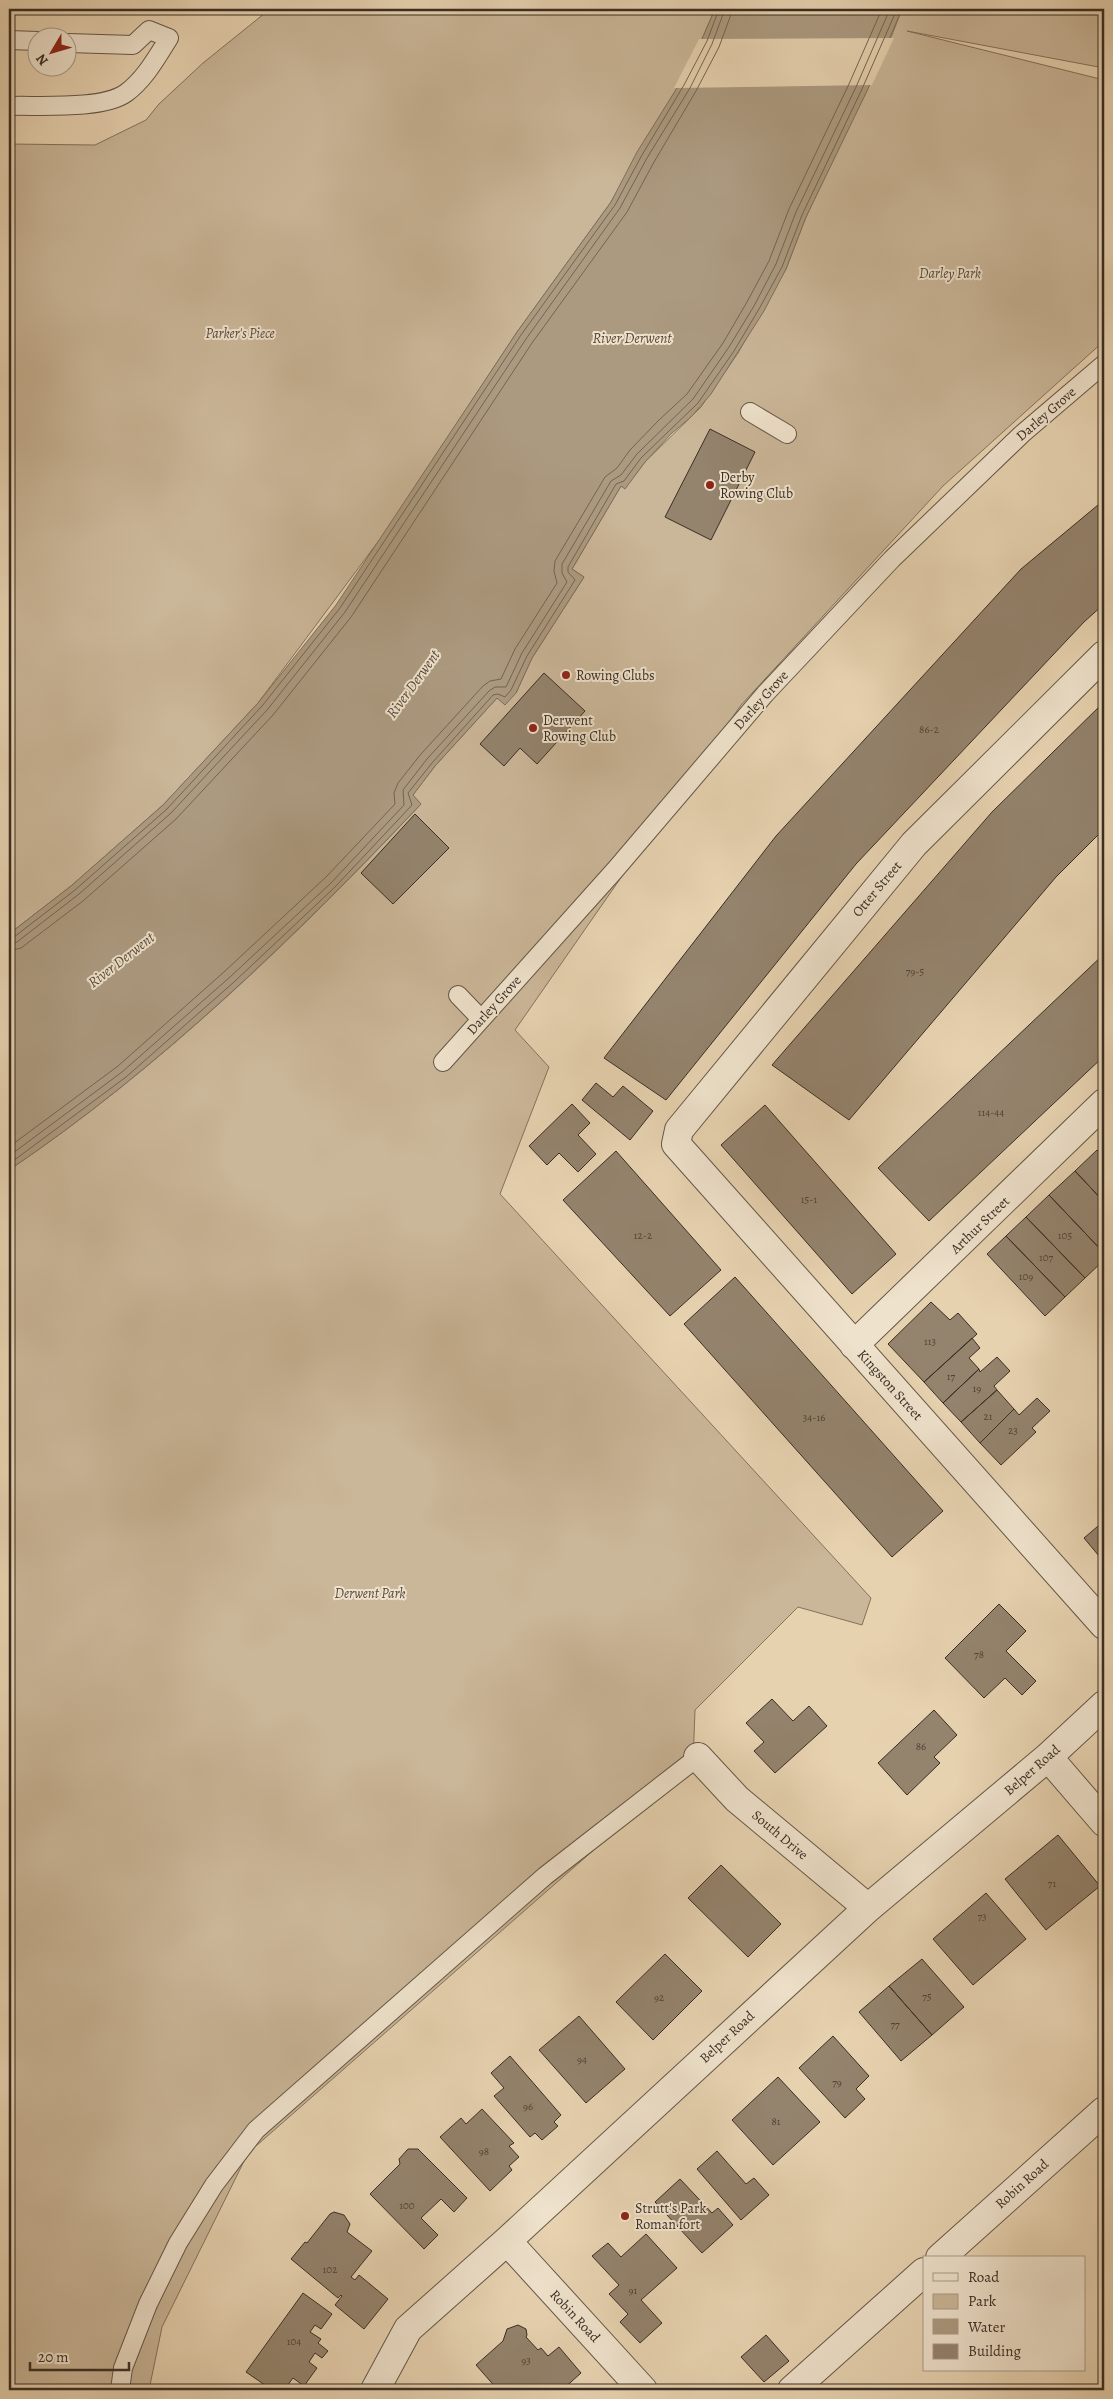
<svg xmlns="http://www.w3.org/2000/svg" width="1113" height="2399" viewBox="0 0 1113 2399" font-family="Alegreya,serif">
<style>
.green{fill:#cab698;stroke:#82725e}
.water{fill:#ac9a80;stroke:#7e6f5b}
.pier{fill:#e7d2b0}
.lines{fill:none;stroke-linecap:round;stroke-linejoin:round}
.shore{stroke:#736452;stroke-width:1}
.building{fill:#94836d;stroke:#3a2e24}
.service-casing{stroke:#655747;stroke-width:20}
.minor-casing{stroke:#655747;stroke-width:30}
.service{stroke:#efe2cc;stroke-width:18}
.minor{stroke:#efe2cc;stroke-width:28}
.poi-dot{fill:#8f2418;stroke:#efe2cc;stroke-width:2}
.labels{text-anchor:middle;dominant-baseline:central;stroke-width:4;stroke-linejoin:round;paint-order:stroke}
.number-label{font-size:11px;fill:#504336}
.park-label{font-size:14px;font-style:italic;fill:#57493b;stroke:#efe2cc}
.street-label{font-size:14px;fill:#3a2e24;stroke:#efe2cc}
.poi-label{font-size:14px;fill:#3a2e24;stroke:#efe2cc;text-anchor:start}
.water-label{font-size:15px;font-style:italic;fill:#56493b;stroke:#efe2cc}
</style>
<rect width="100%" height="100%" fill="#e7d2b0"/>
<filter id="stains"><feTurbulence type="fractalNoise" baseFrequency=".004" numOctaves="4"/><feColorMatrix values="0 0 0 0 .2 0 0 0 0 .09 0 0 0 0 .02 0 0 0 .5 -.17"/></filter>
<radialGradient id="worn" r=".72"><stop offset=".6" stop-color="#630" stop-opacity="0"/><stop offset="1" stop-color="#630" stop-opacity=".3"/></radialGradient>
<path class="green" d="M 270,9 L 715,9 L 702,39 L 680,83 L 611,202 L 517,332 L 386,531 L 258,703 L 163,805 L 71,886 L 9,934 L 9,144 L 95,145 L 146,120 L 159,104 L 203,63 Z
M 902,9 L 1104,9 L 1104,68 L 907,31 L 1104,80 L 1104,341 L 943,486 L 741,705 L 515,1030 L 549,1067 L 500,1194 L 871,1598 L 862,1625 L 798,1607 L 695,1710 L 693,1763 L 248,2153 L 162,2327 L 149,2390 L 9,2390 L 9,1170 C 159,1069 297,936 421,804 L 412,796 L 435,766 L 497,698 L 516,693 L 532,658 L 584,577 L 572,569 L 621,486 L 625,488 L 645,462 L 701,407 L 738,353 L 786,269 L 806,217 L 892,35 Z"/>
<path class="water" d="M 715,9 L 902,9 L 867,91 L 806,217 L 786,269 L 764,311 L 711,394 L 691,417 L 672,433 L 645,462 L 625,489 L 621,486 L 572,569 L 584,577 L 532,658 L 516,693 L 505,705 L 497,698 L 435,766 L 413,795 L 421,804 C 297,935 159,1069 9,1170 L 9,934 L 71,886 L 163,805 L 258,703 L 336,605 L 517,332 L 611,202 L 637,152 L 680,83 L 702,39 Z"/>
<path class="pier" d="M 894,38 L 872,85 L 674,88 L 699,39 Z"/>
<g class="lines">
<path class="shore" d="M 9,938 L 14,937 L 75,890 L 167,809 L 262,706 L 340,608 L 521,335 L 615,205 L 642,155 L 684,85 L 707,41 L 719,9
M 9,944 L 17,942 L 79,894 L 171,813 L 267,710 L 345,612 L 526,339 L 620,208 L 647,158 L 690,88 L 712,44 L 725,9
M 9,951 L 21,948 L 83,901 L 176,819 L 273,715 L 351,617 L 532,343 L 627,212 L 654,162 L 696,91 L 719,47 L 733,9
M 9,1147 L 118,1066 L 225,971 L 326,877 L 395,804 L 394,793 L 398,783 L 421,754 L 483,686 L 490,681 L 501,679 L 515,649 L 557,583 L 554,571 L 555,561 L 605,477 L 617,468 L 630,450 L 659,420 L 687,394 L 723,343 L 747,302 L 769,261 L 789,209 L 849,84 L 882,9
M 9,1156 L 122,1072 L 230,977 L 331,883 L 404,805 L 403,790 L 427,759 L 489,691 L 495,687 L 506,687 L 522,653 L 567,582 L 562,573 L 562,564 L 611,481 L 621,475 L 637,454 L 693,399 L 729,347 L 754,306 L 776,264 L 796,212 L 856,87 L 890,9
M 9,1164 L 126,1077 L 234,982 L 335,887 L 412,805 L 408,793 L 432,763 L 493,695 L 498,694 L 505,697 L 511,690 L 527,656 L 575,580 L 568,572 L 568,567 L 616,484 L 624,481 L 641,458 L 698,403 L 734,351 L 759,309 L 782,267 L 802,215 L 862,89 L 897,9"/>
</g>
<path class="building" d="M 710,429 L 755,452 L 711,540 L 665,517 Z
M 1104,500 L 1104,604 L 1084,622 L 856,864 L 666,1100 L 604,1058 L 776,836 L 1021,569 Z
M 544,673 L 585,711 L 537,764 L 520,748 L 504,766 L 480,744 Z
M 1104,702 L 1104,829 L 1056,877 L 849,1120 L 772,1065 L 992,812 Z
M 415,814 L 449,848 L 393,904 L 361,873 Z
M 1104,954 L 1104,1056 L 929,1221 L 878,1168 Z
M 596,1083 L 613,1097 L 623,1086 L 653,1111 L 630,1140 L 582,1100 Z
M 572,1104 L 590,1123 L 578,1135 L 596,1154 L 578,1172 L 559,1153 L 547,1165 L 529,1146 Z
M 765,1105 L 896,1254 L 852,1294 L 721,1145 Z
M 1097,1150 L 1104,1158 L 1104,1202 L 1075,1171 Z
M 616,1151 L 721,1270 L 670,1316 L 563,1200 Z
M 1075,1171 L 1104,1202 L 1104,1253 L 1049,1195 Z
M 1049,1195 L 1104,1253 L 1104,1260 L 1085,1278 L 1026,1217 Z
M 1026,1217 L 1085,1278 L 1065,1297 L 1006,1236 Z
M 1006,1236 L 1065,1297 L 1045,1316 L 987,1254 Z
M 735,1277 L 943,1511 L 892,1557 L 684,1324 Z
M 931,1302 L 950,1320 L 958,1313 L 977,1334 L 924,1382 L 888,1344 Z
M 972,1338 L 980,1348 L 969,1358 L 979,1369 L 943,1403 L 924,1382 Z
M 997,1357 L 1010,1371 L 994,1386 L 997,1390 L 961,1422 L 943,1403 L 979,1369 L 980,1372 Z
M 997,1390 L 1014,1409 L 980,1443 L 961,1422 Z
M 1037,1398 L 1050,1411 L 1032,1428 L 1036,1432 L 1001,1465 L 980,1443 L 1014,1409 L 1019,1415 Z
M 1104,1521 L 1104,1562 L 1084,1538 Z
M 999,1604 L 1026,1631 L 1006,1651 L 1036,1681 L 1022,1695 L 1005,1678 L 984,1698 L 945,1658 Z
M 772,1699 L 793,1721 L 809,1706 L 827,1726 L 775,1773 L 754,1751 L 764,1742 L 746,1723 Z
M 934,1710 L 957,1735 L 934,1757 L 940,1763 L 907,1795 L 878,1763 Z
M 1058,1835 L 1100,1886 L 1046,1930 L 1005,1879 Z
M 721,1865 L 781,1924 L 748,1957 L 688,1898 Z
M 986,1893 L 1026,1939 L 973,1985 L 933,1939 Z
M 665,1954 L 702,1991 L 653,2040 L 616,2002 Z
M 922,1959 L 964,2007 L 932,2035 L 889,1986 Z
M 889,1986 L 932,2035 L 901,2061 L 859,2012 Z
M 579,2016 L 625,2069 L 586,2103 L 539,2050 Z
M 833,2036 L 869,2076 L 856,2089 L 865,2099 L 845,2118 L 799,2068 Z
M 510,2056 L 561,2115 L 554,2122 L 558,2126 L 542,2140 L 535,2133 L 530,2137 L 494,2096 L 504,2088 L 491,2073 Z
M 778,2077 L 820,2122 L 773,2165 L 732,2120 Z
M 482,2109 L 514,2143 L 509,2146 L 519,2157 L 509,2166 L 512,2170 L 490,2191 L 440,2137 L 461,2118 L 466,2124 Z
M 408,2149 L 418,2149 L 467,2198 L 454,2212 L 441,2199 L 421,2218 L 438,2235 L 424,2249 L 370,2194 L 400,2164 L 399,2159 Z
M 717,2151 L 746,2184 L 754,2178 L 769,2195 L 741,2220 L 697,2169 Z
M 680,2179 L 712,2213 L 718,2208 L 733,2225 L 702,2253 L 655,2202 Z
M 334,2212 L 344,2215 L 350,2224 L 347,2232 L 372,2251 L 351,2277 L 355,2280 L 359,2275 L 388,2299 L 364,2329 L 335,2305 L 342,2296 L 341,2295 L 338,2298 L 291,2259 L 305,2242 L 307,2243 L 330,2214 Z
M 646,2234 L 677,2268 L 641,2300 L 662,2323 L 640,2343 L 620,2322 L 628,2314 L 609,2294 L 619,2285 L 592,2256 L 608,2243 L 621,2257 Z
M 303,2293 L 332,2314 L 321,2329 L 315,2325 L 310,2332 L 321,2339 L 318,2343 L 328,2351 L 322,2358 L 315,2353 L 309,2362 L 317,2368 L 304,2386 L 293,2378 L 284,2390 L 272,2390 L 246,2372 Z
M 518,2325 L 526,2329 L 527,2335 L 526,2337 L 538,2350 L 541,2348 L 548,2356 L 559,2347 L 581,2373 L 562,2390 L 498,2390 L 476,2365 L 503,2341 L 507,2329 Z
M 766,2335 L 789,2361 L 764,2382 L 741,2357 Z"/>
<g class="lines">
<g class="service-casing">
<path id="service" d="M 9,40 L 38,41
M 9,106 C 39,105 102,110 126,93 C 145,79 157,57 169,38 L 149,30 L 133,45 L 68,43
M 750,412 L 787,434
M 458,995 L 481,1019
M 443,1062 L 615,870 L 765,694 L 892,559 L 1022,434 L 1104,364
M 120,2390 L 123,2368 L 148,2304 L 178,2243 L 214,2185 L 256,2130 L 545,1876 L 698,1757"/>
</g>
<g class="minor-casing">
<path id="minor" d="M 1104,655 L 914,844 L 679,1130 L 676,1144 L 1104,1625
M 854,1345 L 1104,1103
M 698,1757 L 737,1799 L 868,1908
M 1048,1757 L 1104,1822
M 507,2241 L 643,2390
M 940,2258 L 1104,2111
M 375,2390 L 408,2329 L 507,2241 L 868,1908 L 1048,1757 L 1104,1705
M 792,2390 L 924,2272"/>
</g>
<use href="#service" class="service"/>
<use href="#minor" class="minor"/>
</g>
<g class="poi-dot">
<circle cx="710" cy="485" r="5"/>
<circle cx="566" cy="675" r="5"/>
<circle cx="533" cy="728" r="5"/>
<circle cx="625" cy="2216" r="5"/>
</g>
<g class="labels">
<g class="number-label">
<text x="929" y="729">86-2</text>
<text x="915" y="971">79-5</text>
<text x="991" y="1112">114-44</text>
<text x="809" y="1199">15-1</text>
<text x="643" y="1235">12-2</text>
<text x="1065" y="1235">105</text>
<text x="1046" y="1257">107</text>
<text x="1026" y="1276">109</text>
<text x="930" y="1341">113</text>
<text x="951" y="1376">17</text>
<text x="977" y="1388">19</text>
<text x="988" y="1416">21</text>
<text x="814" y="1417">34-16</text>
<text x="1013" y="1430">23</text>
<text x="979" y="1654">78</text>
<text x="921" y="1746">86</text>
<text x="1052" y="1883">71</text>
<text x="982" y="1916">73</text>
<text x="927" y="1996">75</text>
<text x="659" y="1997">92</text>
<text x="895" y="2024">77</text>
<text x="582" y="2059">94</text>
<text x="837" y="2082">79</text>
<text x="528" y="2106">96</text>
<text x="776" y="2121">81</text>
<text x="484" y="2151">98</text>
<text x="407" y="2205">100</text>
<text x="330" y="2269">102</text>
<text x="633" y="2290">91</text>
<text x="294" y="2341">104</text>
<text x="526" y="2360">93</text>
</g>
<g class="park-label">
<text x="950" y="273">Darley Park</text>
<text x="240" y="333">Parker's Piece</text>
<text x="370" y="1593">Derwent Park</text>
</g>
<g class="street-label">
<text transform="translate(1046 414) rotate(-41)">Darley Grove</text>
<text transform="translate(761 700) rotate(-48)">Darley Grove</text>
<text transform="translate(877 889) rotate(-50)">Otter Street</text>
<text transform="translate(494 1005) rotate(-48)">Darley Grove</text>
<text transform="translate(980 1225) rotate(-44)">Arthur Street</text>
<text transform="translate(890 1385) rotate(48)">Kingston Street</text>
<text transform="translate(1032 1770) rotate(-41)">Belper Road</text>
<text transform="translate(780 1835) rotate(40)">South Drive</text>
<text transform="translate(727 2037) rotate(-43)">Belper Road</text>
<text transform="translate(1022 2184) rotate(-42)">Robin Road</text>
<text transform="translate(575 2316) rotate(47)">Robin Road</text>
</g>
<g class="poi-label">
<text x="720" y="477">Derby<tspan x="720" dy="16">Rowing Club</tspan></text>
<text x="576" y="675">Rowing Clubs</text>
<text x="543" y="720">Derwent<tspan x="543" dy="16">Rowing Club</tspan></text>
<text x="635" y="2208">Strutt's Park<tspan x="635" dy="16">Roman fort</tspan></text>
</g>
<g class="water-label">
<text x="632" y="338">River Derwent</text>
<text transform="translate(413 684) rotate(-54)">River Derwent</text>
<text transform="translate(121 960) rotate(-38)">River Derwent</text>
</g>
</g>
<rect width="1113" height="2399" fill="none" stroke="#e7d2b0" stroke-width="30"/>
<rect x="10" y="10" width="1093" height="2379" fill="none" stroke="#3a2e24" stroke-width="2.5"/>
<rect x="15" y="15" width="1083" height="2369" fill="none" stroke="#3a2e24"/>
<rect x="923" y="2256" width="162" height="115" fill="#efe2cc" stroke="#a79a89"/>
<rect x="933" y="2273" width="25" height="8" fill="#efe2cc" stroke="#a79a89"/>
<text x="968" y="2282" font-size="15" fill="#3a2e24">Road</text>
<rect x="933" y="2294" width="25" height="15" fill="#cab698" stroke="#a79a89"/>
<text x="968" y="2306" font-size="15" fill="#3a2e24">Park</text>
<rect x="933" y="2319" width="25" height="15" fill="#ac9a80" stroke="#a79a89"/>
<text x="968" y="2332" font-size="15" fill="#3a2e24">Water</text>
<rect x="933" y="2344" width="25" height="15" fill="#94836d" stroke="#a79a89"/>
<text x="968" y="2356" font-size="15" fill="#3a2e24">Building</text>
<g transform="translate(52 52) rotate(232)"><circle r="24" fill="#efe2cc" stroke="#a79a89"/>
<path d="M0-4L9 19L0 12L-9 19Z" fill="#8f2418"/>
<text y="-8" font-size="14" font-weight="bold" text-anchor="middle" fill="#3a2e24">N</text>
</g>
<path d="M30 2362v8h99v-8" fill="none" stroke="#3a2e24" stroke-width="2.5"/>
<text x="38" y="2362" font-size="15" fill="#3a2e24" stroke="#efe2cc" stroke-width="4" paint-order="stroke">20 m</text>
<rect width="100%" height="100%" filter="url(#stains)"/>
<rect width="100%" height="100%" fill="url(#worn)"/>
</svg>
